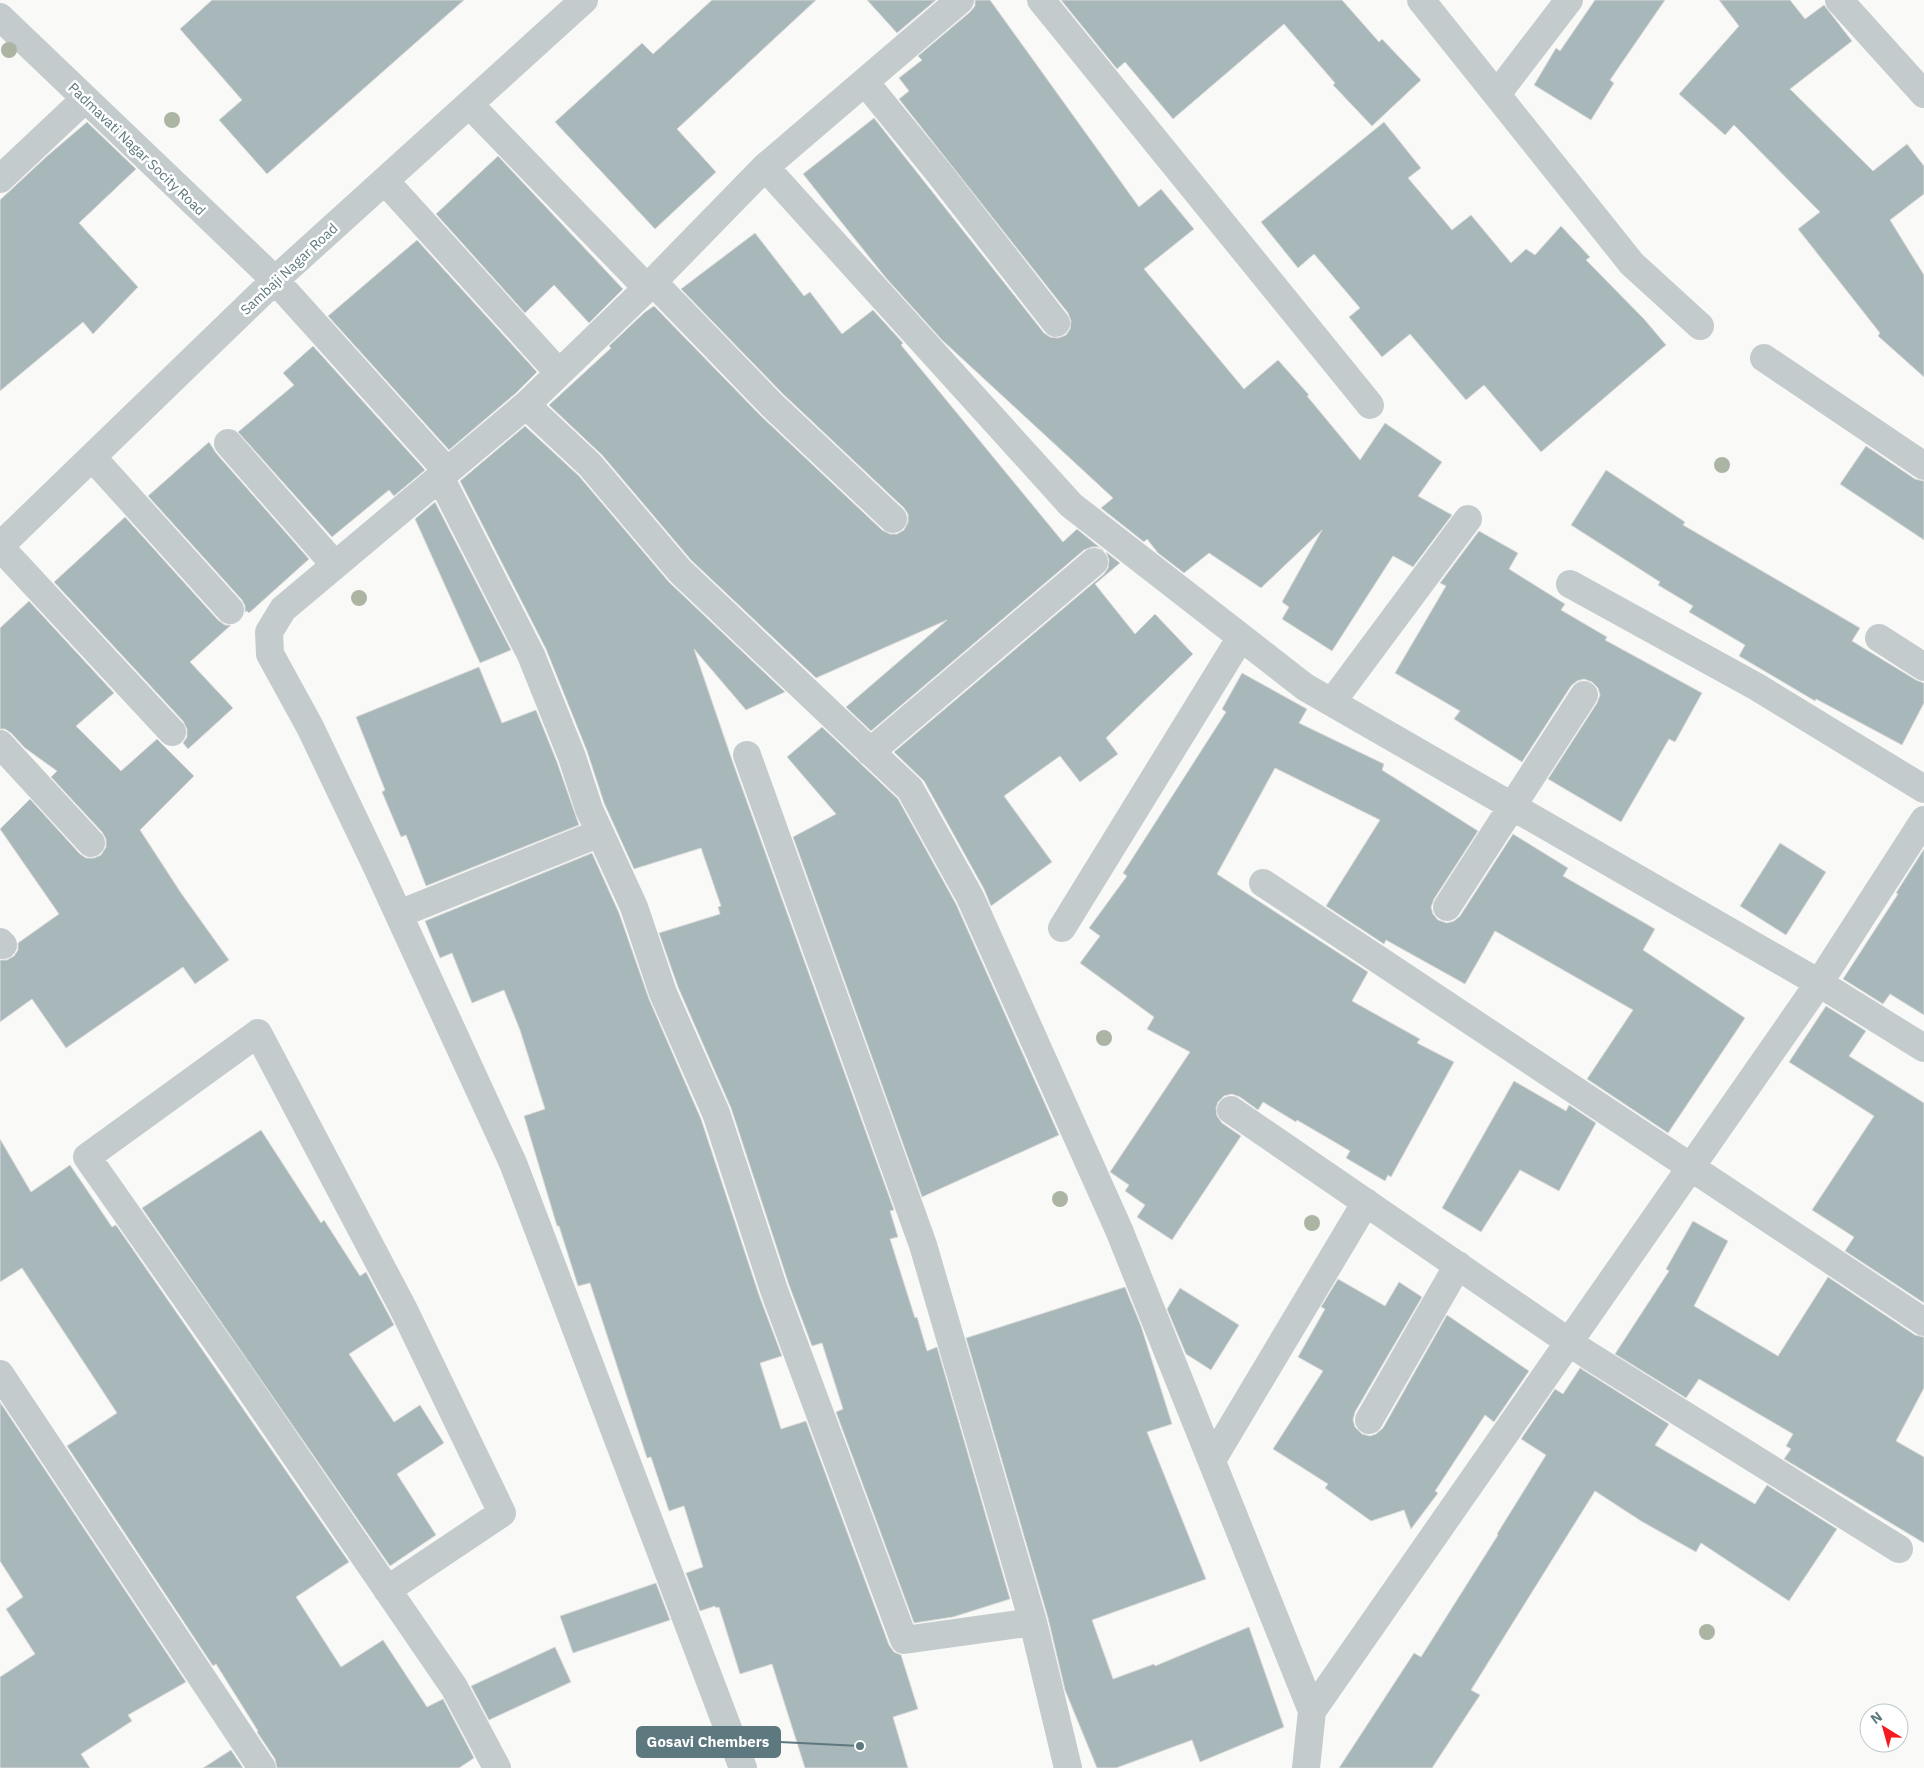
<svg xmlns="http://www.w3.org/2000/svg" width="1924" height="1768" viewBox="0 0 1924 1768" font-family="'IBM Plex Sans',sans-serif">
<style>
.building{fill:#a8b7ba;stroke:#dbdbd9}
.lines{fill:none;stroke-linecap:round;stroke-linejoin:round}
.minor{stroke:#c4cbcd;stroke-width:28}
.tree{fill:#acb4a4}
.labels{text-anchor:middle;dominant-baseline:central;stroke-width:5;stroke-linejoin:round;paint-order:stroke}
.street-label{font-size:14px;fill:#5d787f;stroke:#fff}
.leader{fill:none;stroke:#5d787f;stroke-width:2}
.callout-dot{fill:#5d787f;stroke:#fff;stroke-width:2}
.callout{fill:#5d787f;stroke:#5d787f;stroke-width:2}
.callout-label{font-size:15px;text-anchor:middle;font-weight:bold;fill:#fff}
</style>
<rect width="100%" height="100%" fill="#f9f9f7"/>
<path class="building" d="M 212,0 L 464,0 L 267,174 L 219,120 L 242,100 L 180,29 Z
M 712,0 L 816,0 L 677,129 L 716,172 L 655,229 L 555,122 L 642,43 L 653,54 Z
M 867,0 L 936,0 L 897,33 Z
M 975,0 L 990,0 L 1139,207 L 1161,189 L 1194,229 L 1144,269 L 1244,389 L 1278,360 L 1309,395 L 1307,396 L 1360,460 L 1385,423 L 1442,462 L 1418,496 L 1452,515 L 1413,567 L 1393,556 L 1332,651 L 1282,619 L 1289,607 L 1282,602 L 1322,530 L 1261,588 L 1209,553 L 1184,573 L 1158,553 L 1147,539 L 1144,542 L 1101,508 L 1113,498 L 942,340 L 886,278 L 803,174 L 874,118 L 1044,333 L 1050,337 L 1058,338 L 1066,335 L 1070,329 L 1071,321 L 1068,313 L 899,99 L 909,91 L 899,78 L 922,60 L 918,56 L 970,12 L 975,6 Z
M 1061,0 L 1342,0 L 1379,42 L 1382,39 L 1421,80 L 1372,126 L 1333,85 L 1335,83 L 1284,24 L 1173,119 L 1125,62 L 1117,69 Z
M 1595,0 L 1665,0 L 1610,80 L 1614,83 L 1591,120 L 1534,85 L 1556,48 L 1560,51 Z
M 1719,0 L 1790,0 L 1805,19 L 1824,5 L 1852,41 L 1790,89 L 1873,171 L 1907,144 L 1924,166 L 1924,194 L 1890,220 L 1924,275 L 1924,377 L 1878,336 L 1880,333 L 1798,229 L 1820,212 L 1734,125 L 1725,135 L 1679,94 L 1739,26 Z
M 87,122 L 136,169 L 79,223 L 138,287 L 93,334 L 83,322 L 0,391 L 0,200 L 46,157 Z
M 1384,122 L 1421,168 L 1408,178 L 1452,230 L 1471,215 L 1511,263 L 1526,249 L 1535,255 L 1561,226 L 1590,257 L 1586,260 L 1644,319 L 1666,345 L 1541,452 L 1484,385 L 1466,400 L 1410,334 L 1382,357 L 1349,317 L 1360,308 L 1314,254 L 1298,268 L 1261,222 Z
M 498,156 L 623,289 L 589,323 L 554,285 L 525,313 L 436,214 Z
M 755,233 L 804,296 L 810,292 L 842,334 L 873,310 L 903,343 L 901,345 L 1063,542 L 1077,529 L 1104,551 L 1099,547 L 1092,547 L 1084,550 L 871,731 L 846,707 L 947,620 L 816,678 L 691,560 L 602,455 L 549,405 L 611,348 L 609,346 L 645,312 L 654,306 L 761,416 L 882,530 L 890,534 L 897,534 L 904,530 L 908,522 L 908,514 L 904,508 L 783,394 L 681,289 Z
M 417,240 L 537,372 L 516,393 L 449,450 L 328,316 Z
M 313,346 L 425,470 L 394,496 L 389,490 L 332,537 L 238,432 L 294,385 L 283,373 Z
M 525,426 L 579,476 L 669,582 L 785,692 L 746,710 L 694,649 L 732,760 L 894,1210 L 890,1211 L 898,1237 L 890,1239 L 915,1318 L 917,1317 L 927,1351 L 937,1347 L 1010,1599 L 953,1617 L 914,1623 L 836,1412 L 843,1409 L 822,1343 L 812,1346 L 789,1285 L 731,1108 L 678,987 L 659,933 L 720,914 L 718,907 L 721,906 L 701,848 L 634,869 L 604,803 L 587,751 L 546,649 L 460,481 Z
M 209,442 L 216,453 L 309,559 L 249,613 L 247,611 L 245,612 L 245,606 L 242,600 L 148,496 Z
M 1866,446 L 1915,479 L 1924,481 L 1924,540 L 1840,484 Z
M 1606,470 L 1685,522 L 1683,525 L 1860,628 L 1852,641 L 1916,680 L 1924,683 L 1924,703 L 1902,745 L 1816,699 L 1815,701 L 1739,656 L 1745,645 L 1689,612 L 1693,606 L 1658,585 L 1660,582 L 1571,525 Z
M 435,502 L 511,650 L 480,663 L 415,519 Z
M 125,517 L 218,620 L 225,625 L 231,625 L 190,662 L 233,708 L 188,749 L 183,743 L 187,737 L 187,729 L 183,721 L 54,582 Z
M 1479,531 L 1518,553 L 1509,569 L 1565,604 L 1561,610 L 1607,637 L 1605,640 L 1702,693 L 1675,742 L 1669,739 L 1621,822 L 1548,779 L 1597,703 L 1600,695 L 1598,688 L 1592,682 L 1584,679 L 1577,681 L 1571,686 L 1522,762 L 1454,719 L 1460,711 L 1395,673 L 1446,586 L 1440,583 Z
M 1106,552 L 1120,563 L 1095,584 L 1135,634 L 1155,614 L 1193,654 L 1106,738 L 1118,754 L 1080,782 L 1060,756 L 1004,796 L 1052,862 L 991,906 L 984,889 L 924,781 L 894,752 L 1104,574 L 1108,568 L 1109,560 Z
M 29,601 L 114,693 L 76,726 L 121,771 L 157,739 L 194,776 L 140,830 L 181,893 L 229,960 L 195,984 L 183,967 L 66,1048 L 32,999 L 0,1022 L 0,960 L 7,960 L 14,956 L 18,950 L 18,943 L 59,914 L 0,829 L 30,799 L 80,854 L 86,858 L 94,858 L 101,855 L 106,847 L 106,839 L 102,832 L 51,777 L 57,771 L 25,748 L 11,733 L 5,729 L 0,729 L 0,628 Z
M 479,667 L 502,723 L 536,710 L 557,762 L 579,825 L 426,886 L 406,835 L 401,837 L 382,792 L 385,790 L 356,717 Z
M 1242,673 L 1307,709 L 1299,723 L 1384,764 L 1382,770 L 1478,831 L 1434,899 L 1431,907 L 1433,914 L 1438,920 L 1447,923 L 1454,921 L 1460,916 L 1513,834 L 1568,868 L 1563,876 L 1655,929 L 1643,950 L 1745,1018 L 1668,1133 L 1587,1079 L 1633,1010 L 1495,931 L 1465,984 L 1386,940 L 1384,944 L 1326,906 L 1380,820 L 1275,768 L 1217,874 L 1368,972 L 1352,1001 L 1420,1039 L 1417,1043 L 1454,1062 L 1391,1177 L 1388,1175 L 1385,1181 L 1346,1158 L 1350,1151 L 1297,1120 L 1296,1122 L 1263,1102 L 1258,1110 L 1240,1097 L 1232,1094 L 1224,1096 L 1218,1102 L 1216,1108 L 1217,1116 L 1222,1123 L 1241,1136 L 1172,1240 L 1137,1217 L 1145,1205 L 1125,1191 L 1129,1185 L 1110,1172 L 1190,1052 L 1147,1029 L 1154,1017 L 1080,963 L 1100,936 L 1089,928 L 1127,876 L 1123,873 L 1226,712 L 1222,709 Z
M 822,727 L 898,799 L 956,904 L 1059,1135 L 922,1197 L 793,837 L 836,814 L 787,757 Z
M 1780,843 L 1826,872 L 1786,935 L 1740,906 Z
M 1924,849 L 1924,1015 L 1890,994 L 1883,1004 L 1843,979 L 1898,894 L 1896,893 Z
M 592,853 L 619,913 L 649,999 L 701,1119 L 759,1295 L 782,1356 L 760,1363 L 781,1429 L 806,1421 L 889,1645 L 894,1652 L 901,1655 L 918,1709 L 893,1717 L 908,1768 L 805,1768 L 772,1664 L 740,1674 L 719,1607 L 716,1608 L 715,1606 L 700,1611 L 686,1573 L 703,1567 L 684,1506 L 669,1511 L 651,1457 L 647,1458 L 590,1283 L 578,1286 L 559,1226 L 557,1226 L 524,1116 L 545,1109 L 520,1030 L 504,990 L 472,1003 L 452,953 L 440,958 L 425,921 Z
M 1826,1006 L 1866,1031 L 1849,1056 L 1924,1103 L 1924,1303 L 1845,1251 L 1854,1237 L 1812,1210 L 1874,1116 L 1789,1062 Z
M 1514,1081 L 1566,1111 L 1569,1105 L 1596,1123 L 1559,1191 L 1520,1170 L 1481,1232 L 1442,1208 Z
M 261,1130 L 321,1223 L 324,1220 L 360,1276 L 366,1272 L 394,1325 L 349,1354 L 394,1422 L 420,1405 L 444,1443 L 397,1474 L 436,1535 L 390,1566 L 142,1208 Z
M 0,1139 L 31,1192 L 70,1165 L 112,1227 L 116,1225 L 349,1562 L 296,1597 L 341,1667 L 383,1640 L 427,1707 L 443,1699 L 474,1758 L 459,1768 L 277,1768 L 275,1759 L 257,1732 L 258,1731 L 216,1664 L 213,1666 L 67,1446 L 117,1413 L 22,1268 L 0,1282 Z
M 1693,1221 L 1728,1241 L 1694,1306 L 1778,1356 L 1828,1277 L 1915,1335 L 1924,1337 L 1924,1388 L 1896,1441 L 1924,1457 L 1924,1543 L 1784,1459 L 1791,1449 L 1786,1446 L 1793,1434 L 1699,1379 L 1686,1398 L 1615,1354 L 1669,1271 L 1666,1269 Z
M 1338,1279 L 1385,1306 L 1399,1282 L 1422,1297 L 1355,1412 L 1353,1420 L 1355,1427 L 1362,1434 L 1370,1436 L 1376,1434 L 1383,1428 L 1447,1315 L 1529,1371 L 1494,1422 L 1485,1415 L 1435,1491 L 1438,1493 L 1411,1529 L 1404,1510 L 1371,1521 L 1325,1488 L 1328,1484 L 1273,1449 L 1323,1371 L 1298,1357 L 1325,1309 L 1321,1307 Z
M 1125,1287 L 1141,1326 L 1172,1424 L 1147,1432 L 1206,1579 L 1092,1620 L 1113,1679 L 1154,1664 L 1155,1666 L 1249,1627 L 1284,1727 L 1200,1762 L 1192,1740 L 1116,1768 L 1097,1768 L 1065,1690 L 1048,1618 L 966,1338 Z
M 1180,1288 L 1239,1325 L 1211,1370 L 1186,1354 L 1167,1309 Z
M 1580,1368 L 1669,1424 L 1655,1445 L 1755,1504 L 1767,1485 L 1837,1529 L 1789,1601 L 1701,1543 L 1696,1552 L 1641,1521 L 1595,1491 L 1471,1690 L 1480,1695 L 1432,1768 L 1339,1768 L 1414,1653 L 1421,1657 L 1498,1535 L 1497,1534 L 1546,1455 L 1521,1439 L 1555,1389 L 1563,1394 Z
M 0,1402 L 186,1682 L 128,1715 L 132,1721 L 81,1754 L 90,1768 L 0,1768 L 0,1677 L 35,1654 L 6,1609 L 23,1597 L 0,1561 Z
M 656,1583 L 670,1620 L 573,1653 L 560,1616 Z
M 555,1647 L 571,1682 L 489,1720 L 471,1686 Z
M 231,1750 L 243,1768 L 203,1768 Z"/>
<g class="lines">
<path class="minor" d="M 1041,0 L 1370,405
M 1421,0 L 1632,264 L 1700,326
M 1839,0 L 1924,94
M 0,17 L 275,280 L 447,471
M 865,82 L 939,173 L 1056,323
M 1497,94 L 1569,0
M 470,105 L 647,288
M 765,167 L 1071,505 L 1305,687 L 1819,983 L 1924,1048
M 0,179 L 85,99
M 385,181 L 559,373
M 653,282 L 772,405 L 893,519
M 1764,358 L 1924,466
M 526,405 L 590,465 L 680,571 L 910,789 L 970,897 L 1119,1230 L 1312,1711
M 228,443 L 335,565
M 92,457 L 230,610
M 440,477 L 531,655 L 572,757 L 589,809 L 634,907 L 663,993 L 716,1113 L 774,1290 L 904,1640 L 1033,1622
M 0,546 L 275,280 L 584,0
M 0,547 L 172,732
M 1570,584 L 1757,687 L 1924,789
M 1879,638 L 1924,667
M 1332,702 L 1468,519
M 0,744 L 91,843
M 870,752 L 1094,562
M 747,755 L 923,1245 L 1033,1622 L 1068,1768
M 1263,883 L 1924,1322
M 1447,907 L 1584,695
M 399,914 L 600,833
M 1062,928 L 1241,637
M 0,942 L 3,945
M 1231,1110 L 1588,1355 L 1899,1549
M 0,1374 L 262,1768
M 1369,1420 L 1458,1265
M 1212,1460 L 1366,1202
M 387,1590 L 502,1513 L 404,1310 L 258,1033 L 87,1157 L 236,1369 L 454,1687 L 497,1768
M 743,1768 L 513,1163 L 375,863 L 310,727 L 270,654 L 269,632 L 283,609 L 526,405 L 647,288 L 765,167 L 960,0
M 1306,1768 L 1312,1711 L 1819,983 L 1924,820"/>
</g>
<g class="tree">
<circle cx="9" cy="50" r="8"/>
<circle cx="172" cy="120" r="8"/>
<circle cx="1722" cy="465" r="8"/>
<circle cx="359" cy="598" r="8"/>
<circle cx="1104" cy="1038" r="8"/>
<circle cx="1060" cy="1199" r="8"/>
<circle cx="1312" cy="1223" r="8"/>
<circle cx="1707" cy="1632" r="8"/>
</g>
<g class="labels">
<g class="street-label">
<text transform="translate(137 149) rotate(44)">Padmavati Nagar Socity Road</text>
<text transform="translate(289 269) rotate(-43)">Sambaji Nagar Road</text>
</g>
</g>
<path class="leader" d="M860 1746L780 1742"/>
<circle class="callout-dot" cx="860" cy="1746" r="5"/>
<rect class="callout" x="637" y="1727" width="143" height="30" rx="5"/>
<g class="callout-label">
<text x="708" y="1747">Gosavi Chembers</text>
</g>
<g transform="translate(1884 1728) rotate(323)"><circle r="24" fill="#ffffff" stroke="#bec9cc"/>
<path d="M0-4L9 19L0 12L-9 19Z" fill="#f41c1e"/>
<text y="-8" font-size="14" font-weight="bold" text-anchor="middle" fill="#5d787f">N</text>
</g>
</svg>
